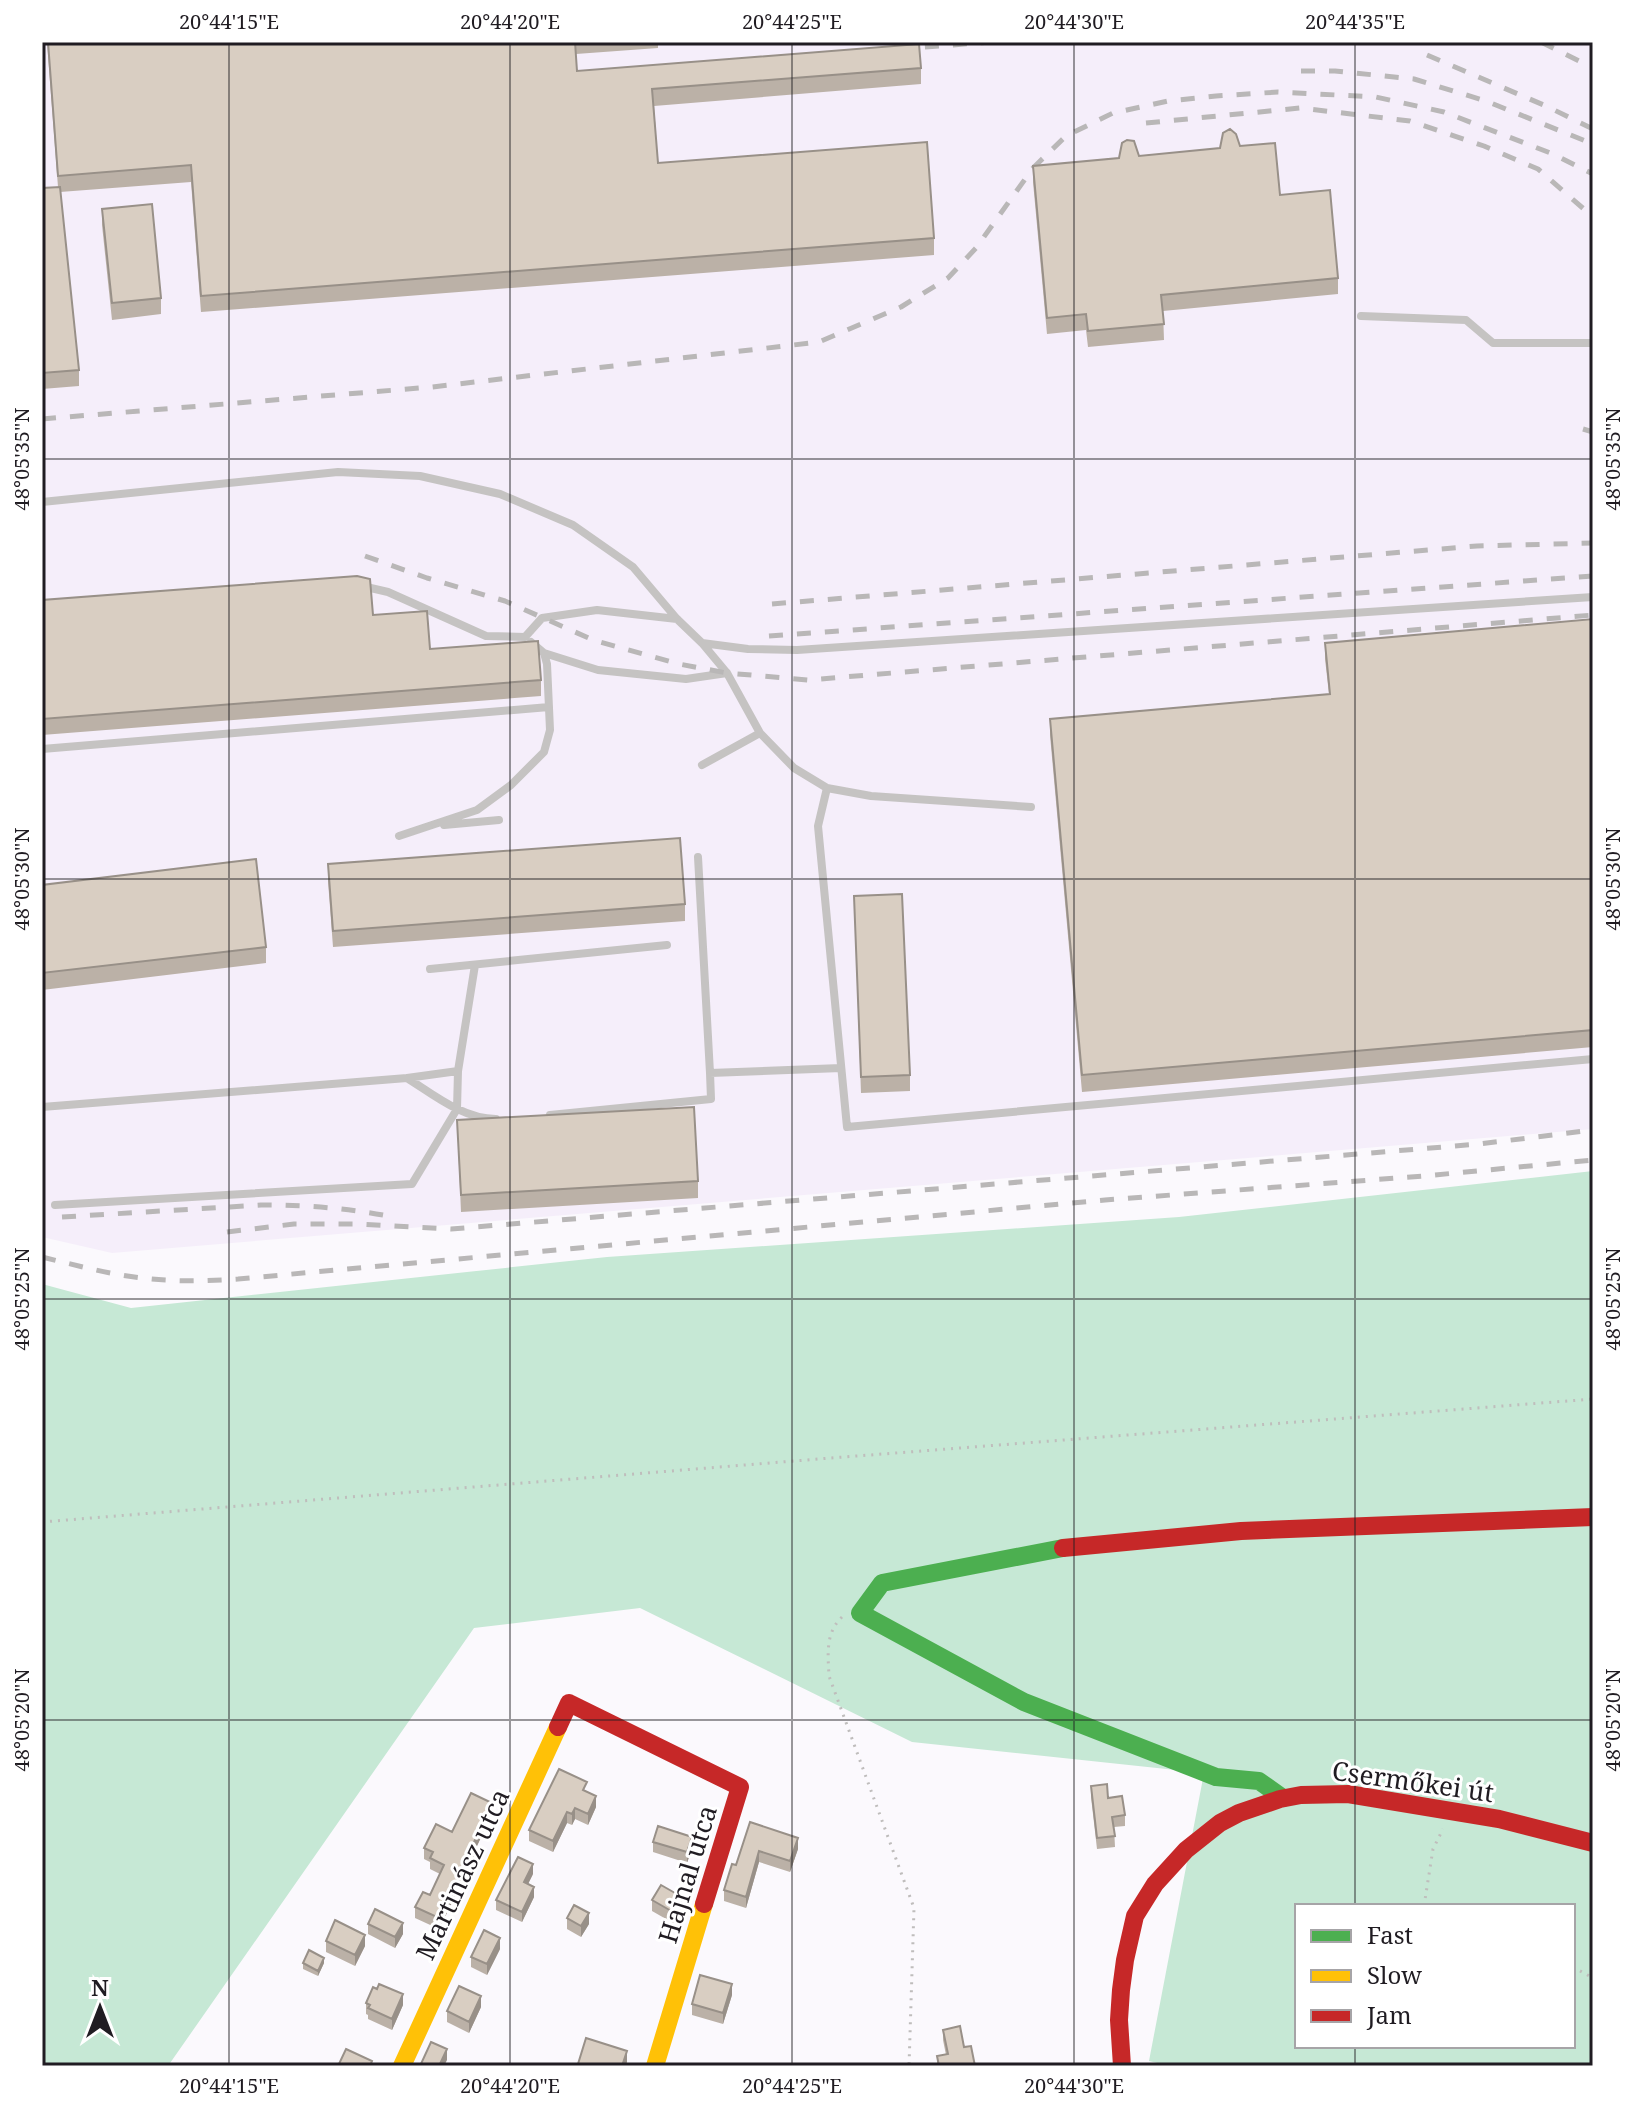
<svg xmlns="http://www.w3.org/2000/svg" width="1635" height="2108" viewBox="0 0 1635 2108" font-family="'Noto Serif',serif">
<style>
.built{fill:#f5eefa}
.green{fill:#c6e8d5;fill-rule:evenodd}
.lines{fill:none;stroke-linecap:round;stroke-linejoin:round}
.path{stroke:#bfbdbc;stroke-width:3;stroke-dasharray:2 6;stroke-linecap:butt}
.lane{stroke:#c5c3c2;stroke-width:8}
.fast{stroke:#4caf50;stroke-width:18}
.slow{stroke:#ffc107;stroke-width:18}
.jam{stroke:#c62828;stroke-width:18}
.rail{stroke:#b9b7b7;stroke-width:5;stroke-dasharray:14 14;stroke-linecap:butt}
.wall{fill:#bbb1a7}
.shaded-wall{fill:#989088}
.building{fill:#d9cec2;stroke:#989088;stroke-width:2}
.ticks{fill:none;stroke:#201c22;stroke-width:2;stroke-opacity:0.45}
.labels{text-anchor:middle;dominant-baseline:central;stroke-width:6;stroke-linejoin:round;paint-order:stroke}
.street-label{font-size:26px;fill:#201c22;stroke:#fff}
.neatline{fill:none;stroke:#201c22;stroke-width:3}
.ticks-label{font-size:20px;text-anchor:middle;fill:#201c22}
</style>
<rect width="100%" height="100%" fill="#fbf9fd"/>
<path class="built" d="M 42,42 L 1593,42 L 1593,1129 L 112,1253 L 42,1237 Z"/>
<path class="green" d="M 1593,1171 L 1593,2066 L 1170,2066 L 1149,2061 L 1204,1773 L 912,1742 L 640,1608 L 474,1628 L 168,2066 L 42,2066 L 42,1284 L 131,1308 L 607,1257 L 1179,1217 ZM 1297,1906 L 1573,1906 L 1573,2046 L 1297,2046 Z"/>
<g class="lines">
<path class="path" d="M 42,1522 L 831,1458 L 1593,1399
M 842,1617 C 825,1633 828,1655 829,1676 L 914,1908 L 909,2066
M 1424,1906 L 1433,1849 L 1443,1829
M 1573,1967 L 1593,1978"/>
<path class="lane" d="M 1361,316 L 1466,320 L 1493,343 L 1593,343
M 42,502 L 338,472 L 420,476 L 500,494 L 573,525 L 633,567 L 677,619 L 702,643 L 727,673 L 760,733 L 794,768 L 827,788 L 871,796 L 1031,807
M 362,586 L 388,592 L 486,636 L 525,637 L 542,618 L 597,610 L 677,619
M 531,642 L 544,653 L 598,670 L 686,679 L 727,673
M 702,643 L 748,649 L 797,650 L 1593,597
M 42,749 L 549,707
M 702,765 L 760,733
M 827,788 L 818,826 L 847,1127 L 1593,1059
M 444,825 L 499,820
M 399,836 L 477,810 L 511,785 L 544,752 L 550,730 L 547,664 L 544,653
M 698,857 L 710,1073
M 430,969 L 667,945
M 407,1078 L 458,1071 L 475,965
M 42,1107 L 407,1078 C 434,1095 463,1119 496,1119
M 550,1115 L 711,1099 L 710,1073 L 841,1068
M 55,1205 L 412,1184 L 457,1109 L 458,1071"/>
<path class="fast" d="M 1063,1548 L 882,1583 L 860,1613 L 1024,1702 L 1216,1777 L 1259,1781 L 1283,1798"/>
<path class="slow" d="M 402,2066 L 558,1727
M 655,2066 L 704,1904"/>
<path class="jam" d="M 1063,1548 L 1241,1531 L 1593,1517
M 558,1727 L 569,1703 L 740,1787 L 704,1904
M 1122,2066 L 1119,2020 L 1121,1990 L 1125,1960 L 1135,1916 L 1155,1884 L 1186,1850 L 1220,1823 L 1239,1813 L 1280,1799 L 1301,1795 L 1348,1794 L 1499,1819 L 1593,1843"/>
<path class="rail" d="M 1541,42 L 1593,68
M 897,49 L 992,42
M 1427,55 L 1546,106 L 1593,129
M 1301,71 L 1335,71 L 1414,79 L 1486,101 L 1593,144
M 1146,123 L 1300,108 L 1410,121 L 1484,146 L 1538,169 L 1593,217
M 42,419 L 432,387 L 819,342 L 901,307 L 948,278 L 976,248 L 1033,168 L 1066,136 L 1113,113 L 1168,101 L 1216,96 L 1278,92 L 1376,97 L 1444,112 L 1553,154 L 1593,174
M 1583,429 L 1593,432
M 365,556 L 427,578 L 505,601 L 593,640 L 679,664 L 727,673 L 808,680 L 1593,615
M 772,604 L 1477,546 L 1593,543
M 769,636 L 1593,576
M 62,1217 L 261,1205 C 305,1205 349,1208 393,1217
M 227,1232 L 294,1224 L 357,1224 L 451,1229 L 1479,1144 L 1593,1130
M 42,1257 C 75,1265 108,1274 142,1278 C 174,1282 206,1281 238,1279 L 1105,1200 L 1424,1176 L 1593,1160"/>
</g>
<path class="wall" d="M 47,42 L 658,42 L 658,48 L 576,54 L 577,71 L 921,68 L 921,84 L 654,106 L 658,163 L 934,238 L 934,255 L 201,312 L 191,182 L 60,192 L 79,370 L 79,386 L 42,389 L 42,188 L 58,187 Z
M 1240,146 L 1280,195 L 1338,278 L 1338,294 L 1163,311 L 1164,340 L 1088,347 L 1086,330 L 1047,334 L 1033,182 L 1033,166 Z
M 102,209 L 161,298 L 161,314 L 112,320 L 102,225 Z
M 42,600 L 373,615 L 430,649 L 541,680 L 541,696 L 42,735 Z
M 1593,619 L 1593,1047 L 1082,1092 L 1050,735 L 1050,719 L 1329,694 L 1325,659 L 1325,643 Z
M 328,864 L 685,904 L 685,921 L 333,947 L 328,881 Z
M 42,885 L 266,947 L 266,963 L 42,990 Z
M 854,896 L 910,1075 L 910,1091 L 861,1093 Z
M 457,1120 L 698,1181 L 698,1198 L 461,1212 Z
M 1091,1786 L 1125,1815 L 1125,1826 L 1114,1827 L 1115,1847 L 1097,1849 L 1091,1797 Z
M 587,1792 L 596,1807 L 588,1825 L 575,1819 L 572,1825 L 567,1823 L 553,1852 L 529,1841 L 529,1830 Z
M 492,1814 L 476,1848 L 476,1854 L 439,1929 L 415,1918 L 415,1907 L 430,1895 L 440,1874 L 430,1869 L 430,1862 L 424,1859 L 424,1848 L 452,1832 Z
M 750,1822 L 798,1849 L 790,1872 L 759,1862 L 746,1908 L 724,1901 L 724,1890 L 736,1865 Z
M 653,1842 L 692,1848 L 687,1863 L 653,1852 Z
M 533,1874 L 528,1884 L 534,1897 L 522,1922 L 496,1910 L 496,1900 Z
M 652,1900 L 682,1908 L 673,1923 L 652,1911 Z
M 567,1918 L 589,1924 L 581,1937 L 567,1929 Z
M 368,1924 L 403,1934 L 395,1948 L 368,1934 Z
M 326,1941 L 365,1946 L 355,1966 L 326,1952 Z
M 500,1949 L 487,1975 L 471,1967 L 471,1957 Z
M 303,1963 L 324,1963 L 318,1976 L 303,1969 Z
M 732,1995 L 723,2024 L 692,2015 L 692,2004 Z
M 366,2003 L 403,2005 L 392,2030 L 368,2019 L 368,2015 L 366,2014 Z
M 481,2007 L 469,2033 L 447,2022 L 447,2011 Z
M 943,2030 L 964,2047 L 975,2066 L 937,2066 L 937,2056 L 946,2055 L 943,2040 Z"/>
<path class="shaded-wall" d="M 596,1796 L 596,1807 L 588,1825 L 588,1814 Z
M 492,1803 L 492,1814 L 476,1848 L 476,1854 L 439,1929 L 439,1918 Z
M 575,1808 L 575,1819 L 572,1825 L 572,1814 Z
M 567,1812 L 567,1823 L 553,1852 L 553,1841 Z
M 692,1837 L 692,1848 L 687,1863 L 687,1852 Z
M 798,1838 L 798,1849 L 790,1872 L 790,1861 Z
M 759,1851 L 759,1862 L 746,1908 L 746,1897 Z
M 533,1864 L 533,1874 L 524,1892 L 524,1882 Z
M 534,1887 L 534,1897 L 522,1922 L 522,1912 Z
M 682,1897 L 682,1908 L 673,1923 L 673,1912 Z
M 589,1913 L 589,1924 L 581,1937 L 581,1926 Z
M 403,1923 L 403,1934 L 395,1948 L 395,1937 Z
M 365,1935 L 365,1946 L 355,1966 L 355,1955 Z
M 500,1938 L 500,1949 L 487,1975 L 487,1964 Z
M 324,1958 L 324,1963 L 318,1976 L 318,1971 Z
M 732,1984 L 732,1995 L 723,2024 L 723,2013 Z
M 403,1994 L 403,2005 L 392,2030 L 392,2019 Z
M 481,1996 L 481,2007 L 469,2033 L 469,2022 Z
M 447,2049 L 447,2060 L 444,2066 L 439,2066 Z
M 627,2051 L 627,2062 L 626,2066 L 622,2066 Z"/>
<path class="building" d="M 48,42 L 575,42 L 577,71 L 919,44 L 921,68 L 652,89 L 658,163 L 927,142 L 934,238 L 201,296 L 191,165 L 58,176 Z
M 1230,129 L 1236,134 L 1240,146 L 1275,143 L 1280,195 L 1330,190 L 1338,278 L 1161,295 L 1164,324 L 1088,331 L 1086,314 L 1047,318 L 1033,166 L 1119,158 L 1122,143 L 1127,140 L 1134,141 L 1139,156 L 1220,148 L 1223,133 Z
M 60,187 L 79,370 L 42,373 L 42,188 Z
M 152,204 L 161,298 L 112,303 L 102,209 Z
M 357,576 L 370,579 L 373,615 L 427,611 L 430,649 L 538,641 L 541,680 L 42,719 L 42,600 Z
M 1593,619 L 1593,1030 L 1082,1075 L 1050,719 L 1330,694 L 1325,643 Z
M 680,838 L 685,904 L 333,931 L 328,864 Z
M 256,859 L 266,947 L 42,973 L 42,885 Z
M 902,894 L 910,1075 L 861,1077 L 854,896 Z
M 694,1107 L 698,1181 L 461,1195 L 457,1120 Z
M 559,1769 L 587,1782 L 583,1790 L 596,1796 L 588,1814 L 575,1808 L 572,1814 L 567,1812 L 553,1841 L 529,1830 Z
M 1107,1784 L 1108,1798 L 1122,1796 L 1125,1815 L 1112,1817 L 1115,1836 L 1097,1838 L 1091,1786 Z
M 471,1793 L 492,1803 L 474,1842 L 476,1843 L 439,1918 L 415,1907 L 423,1892 L 430,1895 L 444,1865 L 430,1858 L 433,1852 L 424,1848 L 436,1824 L 452,1832 Z
M 750,1822 L 798,1838 L 790,1861 L 759,1851 L 746,1897 L 724,1890 L 732,1864 L 736,1865 Z
M 658,1826 L 692,1837 L 687,1852 L 653,1842 Z
M 518,1857 L 533,1864 L 524,1882 L 534,1887 L 522,1912 L 496,1900 Z
M 661,1885 L 682,1897 L 673,1912 L 652,1900 Z
M 574,1905 L 589,1913 L 581,1926 L 567,1918 Z
M 375,1909 L 403,1923 L 395,1937 L 368,1924 Z
M 335,1920 L 365,1935 L 355,1955 L 326,1941 Z
M 484,1930 L 500,1938 L 487,1964 L 471,1957 Z
M 309,1950 L 324,1958 L 318,1971 L 303,1963 Z
M 700,1975 L 732,1984 L 723,2013 L 692,2004 Z
M 379,1984 L 403,1994 L 392,2019 L 368,2008 L 370,2005 L 366,2003 L 373,1987 L 377,1989 Z
M 459,1986 L 481,1996 L 469,2022 L 447,2011 Z
M 960,2026 L 964,2047 L 971,2046 L 975,2066 L 939,2066 L 937,2056 L 948,2054 L 943,2030 Z
M 586,2038 L 627,2051 L 622,2066 L 585,2066 L 578,2064 Z
M 431,2042 L 447,2049 L 439,2066 L 420,2066 Z
M 346,2049 L 372,2061 L 370,2066 L 338,2066 Z"/>
<path class="ticks" d="M 229,42 L 229,2066M 510,42 L 510,2066M 792,42 L 792,2066M 1074,42 L 1074,2066M 1355,42 L 1355,1906M 42,459 L 1593,459M 42,879 L 1593,879M 42,1299 L 1593,1299M 42,1720 L 1593,1720M 1355,2046 L 1355,2066"/>
<g class="labels">
<g class="street-label">
<text transform="translate(1413 1781) rotate(8)">Csermőkei út</text>
<text transform="translate(462 1874) rotate(-65)">Martinász utca</text>
<text transform="translate(687 1874) rotate(-73)">Hajnal utca</text>
</g>
</g>
<rect width="1635" height="2108" fill="none" stroke="#ffffff" stroke-width="88"/>
<rect x="1295" y="1904" width="280" height="144" fill="#ffffff" stroke="#a6a4a7" stroke-width="2"/>
<rect x="1311" y="1930" width="40" height="12" fill="#4caf50" stroke="#a6a4a7" stroke-width="2"/>
<text x="1367" y="1944" font-size="24" fill="#201c22">Fast</text>
<rect x="1311" y="1970" width="40" height="12" fill="#ffc107" stroke="#a6a4a7" stroke-width="2"/>
<text x="1367" y="1984" font-size="24" fill="#201c22">Slow</text>
<rect x="1311" y="2010" width="40" height="12" fill="#c62828" stroke="#a6a4a7" stroke-width="2"/>
<text x="1367" y="2024" font-size="24" fill="#201c22">Jam</text>
<g transform="translate(100 2008)" stroke="#ffffff" stroke-width="6" paint-order="stroke">
<path d="M0-6L14 30L0 20L-14 30Z" fill="#201c22"/>
<text y="-12" font-size="22" font-weight="bold" text-anchor="middle" fill="#201c22">N</text>
</g>
<rect x="44" y="44" width="1547" height="2020" class="neatline"/>
<g class="ticks-label">
<text x="229" y="29">20°44'15"E</text>
<text x="510" y="29">20°44'20"E</text>
<text x="792" y="29">20°44'25"E</text>
<text x="1074" y="29">20°44'30"E</text>
<text x="1355" y="29">20°44'35"E</text>
<text transform="translate(22 459) rotate(-90)" y="7">48°05'35"N</text>
<text transform="translate(1613 459) rotate(-90)" y="7">48°05'35"N</text>
<text transform="translate(22 879) rotate(-90)" y="7">48°05'30"N</text>
<text transform="translate(1613 879) rotate(-90)" y="7">48°05'30"N</text>
<text transform="translate(22 1299) rotate(-90)" y="7">48°05'25"N</text>
<text transform="translate(1613 1299) rotate(-90)" y="7">48°05'25"N</text>
<text transform="translate(22 1720) rotate(-90)" y="7">48°05'20"N</text>
<text transform="translate(1613 1720) rotate(-90)" y="7">48°05'20"N</text>
<text x="229" y="2093">20°44'15"E</text>
<text x="510" y="2093">20°44'20"E</text>
<text x="792" y="2093">20°44'25"E</text>
<text x="1074" y="2093">20°44'30"E</text>
</g>
</svg>
